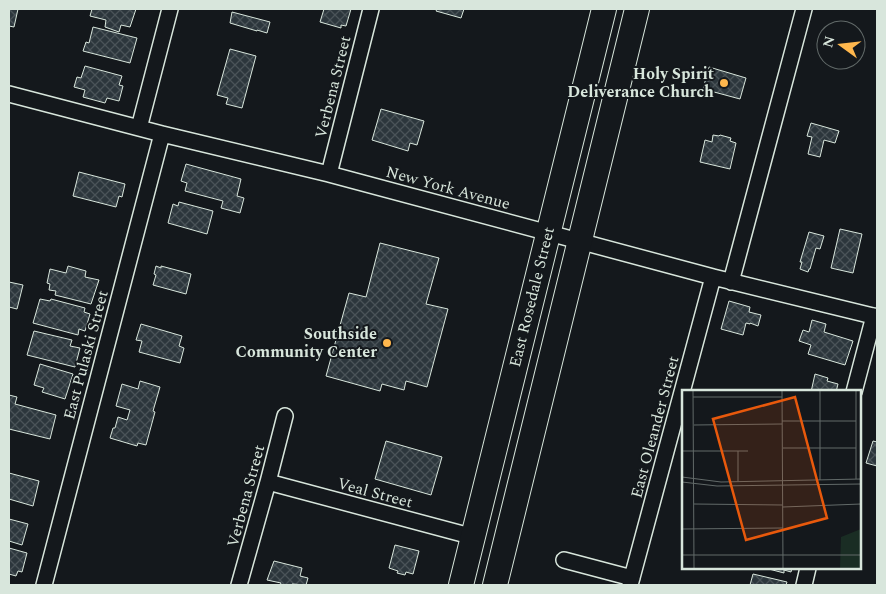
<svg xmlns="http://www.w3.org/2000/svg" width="886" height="594" viewBox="0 0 886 594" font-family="Spectral,serif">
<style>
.building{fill:url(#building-cross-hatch);stroke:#d8e6dc}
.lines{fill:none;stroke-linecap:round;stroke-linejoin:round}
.minor-casing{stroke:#d8e6dc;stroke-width:18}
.primary-casing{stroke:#d8e6dc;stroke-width:26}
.minor{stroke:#14181c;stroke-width:15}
.primary{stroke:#14181c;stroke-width:24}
.poi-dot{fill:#ffb74d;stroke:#14181c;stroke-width:2}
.labels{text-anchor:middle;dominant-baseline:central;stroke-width:4;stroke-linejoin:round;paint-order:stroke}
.poi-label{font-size:16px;font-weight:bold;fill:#d8e6dc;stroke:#14181c;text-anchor:end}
.street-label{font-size:16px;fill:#d8e6dc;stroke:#14181c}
.inset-road{fill:none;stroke:#626a69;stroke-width:1}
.view{fill:#e8590c;fill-opacity:0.15;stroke:#e8590c;stroke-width:2.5}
.inset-edge{fill:none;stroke:#d8e6dc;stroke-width:2.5}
</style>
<defs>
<pattern id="building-cross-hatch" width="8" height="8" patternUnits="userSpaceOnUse" patternTransform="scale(1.25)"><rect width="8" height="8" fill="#2c363c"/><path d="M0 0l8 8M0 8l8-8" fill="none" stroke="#4a5358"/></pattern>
</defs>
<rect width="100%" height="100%" fill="#14181c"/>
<path class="building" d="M 9,9 L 18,9 L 14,27 L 9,26 Z
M 92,9 L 136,9 L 130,27 L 121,25 L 119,32 L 105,27 L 106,20 L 90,16 Z
M 324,9 L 351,9 L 346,26 L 341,25 L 341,28 L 320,22 Z
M 437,9 L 464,9 L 461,18 L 436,11 Z
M 232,12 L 270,22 L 267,33 L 257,30 L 257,31 L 230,23 Z
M 93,27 L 137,38 L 130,63 L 83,51 L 86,42 L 89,43 Z
M 230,49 L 256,56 L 242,108 L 226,104 L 228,98 L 217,95 Z
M 85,66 L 122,76 L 119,85 L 123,86 L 119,101 L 107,98 L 105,103 L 83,97 L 85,90 L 74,87 L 77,77 L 81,78 Z
M 709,67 L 746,78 L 740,99 L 703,89 Z
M 381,109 L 424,121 L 417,145 L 410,143 L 408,151 L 372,140 Z
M 811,123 L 839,131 L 835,143 L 824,140 L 820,157 L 808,154 L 812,137 L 807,136 Z
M 713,135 L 719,136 L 720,135 L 731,138 L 730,141 L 736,143 L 730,169 L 700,162 L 705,140 L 712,142 Z
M 186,164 L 241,179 L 237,196 L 244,198 L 240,213 L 221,208 L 223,201 L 185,191 L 187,183 L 181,181 Z
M 79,172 L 125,184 L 122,197 L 119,196 L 116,207 L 73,196 Z
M 179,202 L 213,211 L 207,234 L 168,223 L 173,204 L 178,206 Z
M 840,229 L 862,234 L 853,273 L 831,268 Z
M 809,232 L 824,236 L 820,249 L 816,248 L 810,269 L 809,269 L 808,272 L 800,269 L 802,262 L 800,262 Z
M 380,243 L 439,258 L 426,304 L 448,309 L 427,387 L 406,381 L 404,390 L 382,384 L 380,391 L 326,376 L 349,293 L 366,297 Z
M 68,266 L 86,271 L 85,277 L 99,280 L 91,304 L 55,295 L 56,291 L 49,290 L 50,284 L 47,283 L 50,269 L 66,273 Z
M 156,266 L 161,268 L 161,266 L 191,274 L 186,294 L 153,285 L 156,275 L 154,274 Z
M 9,282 L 23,285 L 17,309 L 9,307 Z
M 40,299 L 50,301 L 51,299 L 85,308 L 84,312 L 90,314 L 85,331 L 79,329 L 78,335 L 33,323 Z
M 729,301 L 750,307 L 749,312 L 761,315 L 758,326 L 750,323 L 750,324 L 746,323 L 743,335 L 721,329 Z
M 812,320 L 826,324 L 824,332 L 853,341 L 845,365 L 808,354 L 811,345 L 799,341 L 803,330 L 809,332 Z
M 141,324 L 182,336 L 179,346 L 184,348 L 180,363 L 139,352 L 142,341 L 136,340 Z
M 34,331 L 72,340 L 70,346 L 80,348 L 75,367 L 27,355 Z
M 40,364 L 73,374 L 65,399 L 42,392 L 44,388 L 34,385 Z
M 815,374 L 828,378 L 827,381 L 838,384 L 836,392 L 811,392 Z
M 140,381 L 160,387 L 153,411 L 155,412 L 146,445 L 138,443 L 137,446 L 110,438 L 113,428 L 115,428 L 118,417 L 127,420 L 130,410 L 116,406 L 122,384 L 138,389 Z
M 9,395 L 17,397 L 15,404 L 56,415 L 50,439 L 9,429 Z
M 386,441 L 442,457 L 431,495 L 375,479 Z
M 873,441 L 877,442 L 877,466 L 866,463 Z
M 9,473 L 39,481 L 33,506 L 9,499 Z
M 9,519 L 28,524 L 22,545 L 9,541 Z
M 395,545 L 419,551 L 413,574 L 406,572 L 405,575 L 397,573 L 398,571 L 389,568 Z
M 9,548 L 27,553 L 22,572 L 18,571 L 16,576 L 9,574 Z
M 274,561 L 302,568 L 300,576 L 308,578 L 306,585 L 292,584 L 292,585 L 280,585 L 281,583 L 267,580 Z
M 765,568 L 792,568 L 791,572 L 784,570 L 784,573 Z
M 753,574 L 787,582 L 786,585 L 750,585 Z"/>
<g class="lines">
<g class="minor-casing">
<path id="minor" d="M 9,94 L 162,134 L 329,174 L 713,277 L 877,317
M 139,128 L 170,9
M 329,174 L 371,9
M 731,282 L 804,9
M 854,392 L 874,316
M 268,482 L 474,537
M 564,560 L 632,578
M 44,585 L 162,134
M 239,585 L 268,482 L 285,416
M 630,585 L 713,277
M 804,585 L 808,568"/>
</g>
<g class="primary-casing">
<path id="primary" d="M 461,585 L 604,9
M 495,585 L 637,9"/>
</g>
<use href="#minor" class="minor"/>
<use href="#primary" class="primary"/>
</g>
<g class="poi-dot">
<circle cx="724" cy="83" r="5"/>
<circle cx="387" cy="343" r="5"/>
</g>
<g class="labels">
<g class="poi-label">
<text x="714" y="74">Holy Spirit<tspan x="714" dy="18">Deliverance Church</tspan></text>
<text x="377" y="334">Southside<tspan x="377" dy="18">Community Center</tspan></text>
</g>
<g class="street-label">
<text transform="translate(333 87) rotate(-76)">Verbena Street</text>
<text transform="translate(448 188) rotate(15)">New York Avenue</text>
<text transform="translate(532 297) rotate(-76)">East Rosedale Street</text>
<text transform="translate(86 355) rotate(-75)">East Pulaski Street</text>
<text transform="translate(655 427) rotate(-75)">East Oleander Street</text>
<text transform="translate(375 493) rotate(15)">Veal Street</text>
<text transform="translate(246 496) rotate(-75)">Verbena Street</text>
</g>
</g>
<g transform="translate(682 390)">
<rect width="179" height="179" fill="#14181c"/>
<path d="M 179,139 L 179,178 L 158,178 L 159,147 Z" fill="#1a2d24"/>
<path class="inset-road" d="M 11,0 L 12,178M 100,0 L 101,178M 138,0 L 138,90M 11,7 L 100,7M 100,31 L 174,31M 12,35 L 100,34M 101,58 L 174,58M 0,61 L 66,61M 56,61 L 56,91M 0,87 L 39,92 L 179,89M 174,89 L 174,0M 0,92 L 35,96 L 179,94M 12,114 L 100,115M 101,117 L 179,114M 0,139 L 101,138M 0,165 L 179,165"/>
<path class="view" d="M 113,7 L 145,128 L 64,150 L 31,29 Z"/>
<rect width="179" height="179" class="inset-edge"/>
</g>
<rect width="886" height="594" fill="none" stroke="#d8e6dc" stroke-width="20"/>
<g transform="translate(841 45) rotate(285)"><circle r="24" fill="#14181c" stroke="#626a69"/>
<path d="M0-4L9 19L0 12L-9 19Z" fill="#ffb74d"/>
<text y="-8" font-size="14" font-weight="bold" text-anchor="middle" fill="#d8e6dc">N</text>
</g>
</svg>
